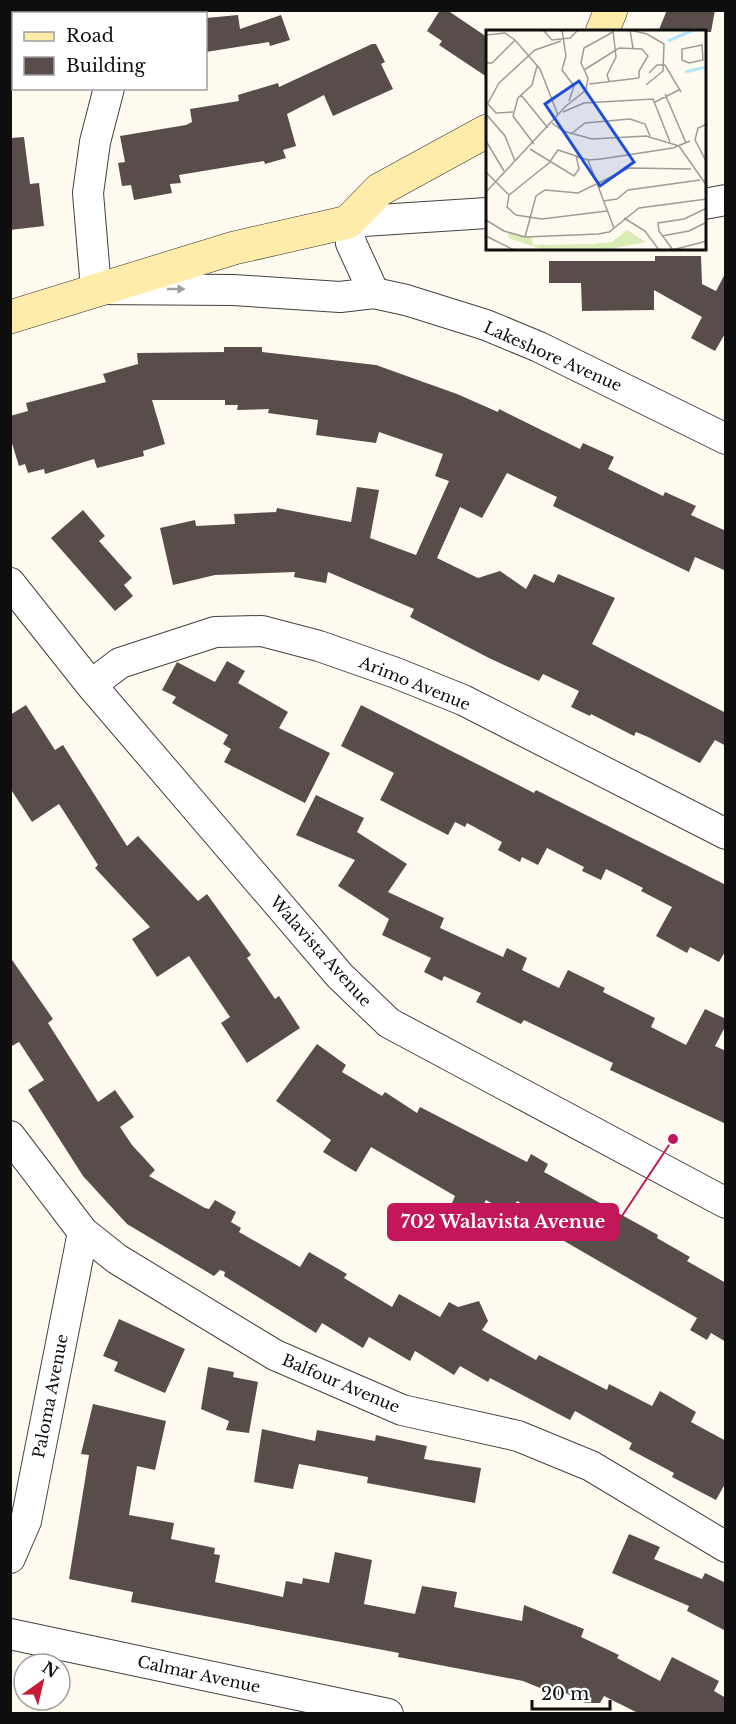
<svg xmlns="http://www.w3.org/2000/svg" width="736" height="1724" viewBox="0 0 736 1724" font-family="'Libre Baskerville',serif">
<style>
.building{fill:#584d4a}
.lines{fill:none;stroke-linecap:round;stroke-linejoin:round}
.street-casing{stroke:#414141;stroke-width:32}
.secondary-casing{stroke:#303030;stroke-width:34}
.street{stroke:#fff;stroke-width:30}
.secondary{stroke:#ffecaa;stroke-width:33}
.oneway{fill:#9f9f9f}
.labels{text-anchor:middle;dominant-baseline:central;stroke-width:6;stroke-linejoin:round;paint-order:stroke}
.street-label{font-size:16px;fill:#0e0e0e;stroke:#fff}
.inset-river{fill:none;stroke:#b0e8fb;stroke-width:3}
.inset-road{fill:none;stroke:#9f9c95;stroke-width:1.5}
.view{fill:#1d4ed8;fill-opacity:0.15;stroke:#1d4ed8;stroke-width:3}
.inset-edge{fill:none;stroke:#0e0e0e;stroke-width:3}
.leader{fill:none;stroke:#c2185b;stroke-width:2}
.callout-dot{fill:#c2185b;stroke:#fff;stroke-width:2}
.callout{fill:#c2185b;stroke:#c2185b;stroke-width:2}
.callout-label{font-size:18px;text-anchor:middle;font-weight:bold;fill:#fff}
</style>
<rect width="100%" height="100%" fill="#fffaef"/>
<path class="building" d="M 440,10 L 447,10 L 487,37 L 487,77 L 439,45 L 442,41 L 427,31 Z
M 667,10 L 715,10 L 711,32 L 658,32 Z
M 238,15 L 240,29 L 281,15 L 290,40 L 270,46 L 269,42 L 206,52 L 206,18 Z
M 372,44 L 376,44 L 385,62 L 381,64 L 393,89 L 333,116 L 324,95 L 287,114 L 296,146 L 283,150 L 286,158 L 265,164 L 264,161 L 179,175 L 181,183 L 170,184 L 172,193 L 134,200 L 131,185 L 122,186 L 118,163 L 125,162 L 120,136 L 186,125 L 192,122 L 190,109 L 239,101 L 238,95 L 278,83 L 279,87 Z
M 24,137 L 30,184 L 39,183 L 44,226 L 10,230 L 10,138 Z
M 655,256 L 701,256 L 702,284 L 716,291 L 726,272 L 726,332 L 715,351 L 691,338 L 702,317 L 654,290 L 654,310 L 582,311 L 581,283 L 549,283 L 549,261 L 655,261 Z
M 224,347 L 262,347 L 262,352 L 376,365 L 457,394 L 498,412 L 499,409 L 580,449 L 583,443 L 614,457 L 608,469 L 663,496 L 665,492 L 696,506 L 691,515 L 726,531 L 726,571 L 695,557 L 689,572 L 553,506 L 557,497 L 507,473 L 482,518 L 460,507 L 437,558 L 478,578 L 500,571 L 526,589 L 534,574 L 554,583 L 558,574 L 615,598 L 592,644 L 726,713 L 726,746 L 715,740 L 700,763 L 648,737 L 636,732 L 634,736 L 591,714 L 590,716 L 571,707 L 579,691 L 543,674 L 539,681 L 489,658 L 410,617 L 414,609 L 328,572 L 326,583 L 294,577 L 295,572 L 215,575 L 173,585 L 160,528 L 195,520 L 196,526 L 235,524 L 234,514 L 276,512 L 277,508 L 351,522 L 357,487 L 379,490 L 370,538 L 416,555 L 449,481 L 435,476 L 443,454 L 379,432 L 376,443 L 316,435 L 318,420 L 268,413 L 269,409 L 237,410 L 238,405 L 225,405 L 225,400 L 152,400 L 165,444 L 143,451 L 144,456 L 97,468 L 94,459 L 45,474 L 44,469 L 28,473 L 25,464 L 19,466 L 10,437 L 10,416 L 28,411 L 26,403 L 106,382 L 103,374 L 138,364 L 137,353 L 224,352 Z
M 83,510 L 105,536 L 99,541 L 132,578 L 124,585 L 133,596 L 115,611 L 51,538 Z
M 227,661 L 245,671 L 238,683 L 288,712 L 279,728 L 330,753 L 305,803 L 224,762 L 231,749 L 223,744 L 228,735 L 172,703 L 176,697 L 162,690 L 177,662 L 215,682 Z
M 26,705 L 55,750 L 63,745 L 127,846 L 138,836 L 198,901 L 207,894 L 251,955 L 247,958 L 275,999 L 279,996 L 300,1028 L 247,1063 L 221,1023 L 230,1017 L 189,956 L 157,977 L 132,939 L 150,927 L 95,868 L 98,865 L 59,804 L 32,822 L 10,788 L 10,715 Z
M 361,705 L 534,793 L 536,790 L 726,885 L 726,950 L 719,962 L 690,947 L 687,953 L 656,936 L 672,907 L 641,891 L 643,888 L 606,869 L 601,880 L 582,871 L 584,867 L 547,848 L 538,865 L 522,857 L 520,862 L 498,850 L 502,842 L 467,823 L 465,827 L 455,822 L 448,835 L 380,800 L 394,773 L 341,746 Z
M 316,795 L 364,818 L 357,832 L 407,864 L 388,892 L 444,918 L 440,928 L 503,957 L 507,948 L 527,958 L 522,970 L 559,988 L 568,970 L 605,988 L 603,992 L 655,1018 L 651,1027 L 686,1045 L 705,1009 L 726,1019 L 726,1025 L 715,1046 L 726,1051 L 726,1124 L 610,1070 L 613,1063 L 524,1020 L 521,1024 L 476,1002 L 481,993 L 444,976 L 442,981 L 424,972 L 431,958 L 382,935 L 389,919 L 338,886 L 355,860 L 296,835 Z
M 10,957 L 53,1019 L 48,1023 L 98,1102 L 115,1090 L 134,1117 L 120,1127 L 132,1145 L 155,1170 L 149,1176 L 205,1208 L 209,1209 L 215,1200 L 236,1212 L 231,1222 L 241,1228 L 239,1232 L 300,1267 L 309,1252 L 347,1274 L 344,1278 L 392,1307 L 399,1294 L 440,1317 L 449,1302 L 458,1307 L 479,1301 L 488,1321 L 482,1330 L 536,1360 L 539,1355 L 607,1390 L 609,1384 L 652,1406 L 660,1391 L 696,1412 L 691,1422 L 726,1441 L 726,1482 L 716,1500 L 672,1477 L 674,1473 L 629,1449 L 632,1443 L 575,1411 L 570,1420 L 490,1378 L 488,1382 L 460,1366 L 454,1375 L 415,1351 L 410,1361 L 369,1337 L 363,1348 L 322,1323 L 316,1333 L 224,1276 L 225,1272 L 220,1270 L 214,1276 L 127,1224 L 83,1176 L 28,1090 L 44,1080 L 19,1042 L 10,1047 Z
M 317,1044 L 346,1065 L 342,1072 L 382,1096 L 385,1092 L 417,1113 L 420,1107 L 527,1162 L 531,1154 L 548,1164 L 544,1172 L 658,1235 L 657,1238 L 690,1257 L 687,1261 L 726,1283 L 726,1342 L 711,1333 L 707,1340 L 690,1330 L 697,1318 L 559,1238 L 562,1232 L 549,1224 L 551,1220 L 517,1201 L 510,1213 L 486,1200 L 477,1217 L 452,1203 L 455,1196 L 371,1147 L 356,1172 L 323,1152 L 331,1140 L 276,1101 Z
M 119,1319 L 185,1349 L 165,1393 L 114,1371 L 118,1362 L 103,1356 Z
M 208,1367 L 234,1372 L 233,1377 L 258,1382 L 249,1433 L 226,1430 L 229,1421 L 201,1409 Z
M 93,1404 L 166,1421 L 155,1470 L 137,1466 L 129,1515 L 174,1523 L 171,1539 L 215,1548 L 214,1554 L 220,1555 L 215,1582 L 283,1597 L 286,1581 L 302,1584 L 303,1578 L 329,1583 L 335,1552 L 372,1560 L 364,1604 L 415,1614 L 422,1586 L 457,1592 L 454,1607 L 522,1621 L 524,1605 L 584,1629 L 581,1637 L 619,1655 L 617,1658 L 660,1681 L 672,1657 L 719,1681 L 714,1691 L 726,1698 L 726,1713 L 638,1713 L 604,1696 L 600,1703 L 585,1703 L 562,1691 L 560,1696 L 523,1681 L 398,1657 L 399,1653 L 131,1602 L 133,1592 L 69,1579 L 89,1455 L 81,1454 Z
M 262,1429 L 315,1441 L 317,1430 L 375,1441 L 376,1435 L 427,1446 L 424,1459 L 481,1468 L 475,1503 L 367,1483 L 368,1477 L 299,1464 L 293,1489 L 254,1482 Z
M 629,1534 L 660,1547 L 654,1559 L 702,1579 L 705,1573 L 726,1583 L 726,1631 L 687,1611 L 689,1606 L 612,1573 Z"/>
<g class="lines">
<g class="street-casing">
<path id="street" d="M 134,14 L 135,10
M 109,88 L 95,142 L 88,193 L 96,289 L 233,290 L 340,297 L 374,293 L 406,300 L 486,325 L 539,347 L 726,439
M 704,204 L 726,200
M 374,293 L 351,243 L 348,222 L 487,213
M 10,583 L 91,685 L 340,976 L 389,1023 L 726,1203
M 91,685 L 120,663 L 215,632 L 262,631 L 319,646 L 396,673 L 463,700 L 726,834
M 10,1136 L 83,1232 L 117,1259 L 275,1355 L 402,1410 L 518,1436 L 591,1466 L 726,1547
M 10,1558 L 26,1521 L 83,1232
M 10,1634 L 388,1714"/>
</g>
<g class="secondary-casing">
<path id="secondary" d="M 602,32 L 611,10
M 10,317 L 234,248 L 348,222 L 379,190 L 487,131"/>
</g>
<use href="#street" class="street"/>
<use href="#secondary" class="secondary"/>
</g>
<defs><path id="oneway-solid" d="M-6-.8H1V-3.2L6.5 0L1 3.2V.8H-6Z" transform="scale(1.5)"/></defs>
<use class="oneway" href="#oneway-solid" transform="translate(176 289)"/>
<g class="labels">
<g class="street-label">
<text transform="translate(553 356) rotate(24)">Lakeshore Avenue</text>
<text transform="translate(415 683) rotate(22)">Arimo Avenue</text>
<text transform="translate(321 951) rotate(48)">Walavista Avenue</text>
<text transform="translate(341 1383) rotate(23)">Balfour Avenue</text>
<text transform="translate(50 1396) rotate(-79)">Paloma Avenue</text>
<text transform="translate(199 1674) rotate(12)">Calmar Avenue</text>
</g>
</g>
<g transform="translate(486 30)">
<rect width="220" height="220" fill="#fffaef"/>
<path d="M 141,200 L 160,212 L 120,220 L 59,220 L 22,208 L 23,203 L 46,207 L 47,215 L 107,214 L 126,212 Z" fill="#d9edb5"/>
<path class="inset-river" d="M 182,11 L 208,0M 199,42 L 221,37"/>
<path class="inset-road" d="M 57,0 L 66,10 L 84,8 L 92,0M 76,0 L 80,26 L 76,40 L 88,56 L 83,71M 144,0 L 161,4 L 178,14 L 177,41 L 160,55M 144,0 L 147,18M 0,5 L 19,3 L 29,10 L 54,39 L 72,85M 216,15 L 217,30 L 203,33 L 196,30 L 196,19 ZM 0,33 L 6,33 L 29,10M 98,40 L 133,18 L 156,19 L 162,26 L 153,41 L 153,48M 163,43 L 171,35 L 179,35 L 195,62M 123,51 L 121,45 L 130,27 L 127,0M 103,54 L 153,48M 179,64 L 200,113M 35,65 L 62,98M 169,72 L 193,60M 1,73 L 10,83 L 27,82M 2,73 L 13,53 L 49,20 L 75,11M 77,82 L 98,73 L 167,69 L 184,112M 0,84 L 19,106 L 29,131M 66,93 L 77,101 L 106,109 L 160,106 L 193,116M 221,94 L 212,98 L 209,110 L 221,133M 85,104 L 99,93 L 144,89 L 159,94 L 164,106M 0,111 L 18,141M 48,114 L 27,86 L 32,68 L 46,55 L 51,36M 193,116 L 221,156M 44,119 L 88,146 L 93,139 L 90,125M 102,130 L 128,198M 0,142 L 23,165 L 21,177 L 30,185 L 56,189 L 121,181M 0,162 L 80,76 L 100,60 L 102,48 L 95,33 L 98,18 L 127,2M 23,165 L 63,133 L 72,120 L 102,130 L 115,129 L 187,118 L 204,111M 117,171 L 131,169 L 142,160 L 214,150M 138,188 L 159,201 L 173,220M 0,190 L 18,201 L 39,207 L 112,204 L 123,202 L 153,178 L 221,169M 0,206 L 28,220M 176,206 L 203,201 L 221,192M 39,207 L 50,166 L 59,160 L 92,163 L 143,138 L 205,139M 186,220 L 221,211M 187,220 L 173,201 L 172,193 L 198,189 L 221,178"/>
<path class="view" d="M 93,51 L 148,132 L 114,156 L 59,74 Z"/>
<rect width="220" height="220" class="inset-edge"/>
</g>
<path class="leader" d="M673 1139L618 1222"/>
<circle class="callout-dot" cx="673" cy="1139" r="6"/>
<rect class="callout" x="388" y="1204" width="230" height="36" rx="6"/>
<g class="callout-label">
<text x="503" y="1228">702 Walavista Avenue</text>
</g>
<rect width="736" height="1724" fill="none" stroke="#0e0e0e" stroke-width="24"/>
<rect x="12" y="12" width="195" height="78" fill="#ffffff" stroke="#9f9f9f" stroke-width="1.5"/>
<rect x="24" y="32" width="30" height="9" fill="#ffecaa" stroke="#9f9f9f" stroke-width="1.5"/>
<text x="66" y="42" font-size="18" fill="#0e0e0e">Road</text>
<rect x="24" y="57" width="30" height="18" fill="#584d4a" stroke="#9f9f9f" stroke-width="1.5"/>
<text x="66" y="72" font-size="18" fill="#0e0e0e">Building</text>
<g transform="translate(42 1682) rotate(34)"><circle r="28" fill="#ffffff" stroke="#9f9f9f" stroke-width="1.5"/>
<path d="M0-4.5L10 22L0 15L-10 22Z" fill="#c91b38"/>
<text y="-9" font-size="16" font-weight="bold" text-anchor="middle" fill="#0e0e0e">N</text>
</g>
<path d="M532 1700v9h78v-9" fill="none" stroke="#0e0e0e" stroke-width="3"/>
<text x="541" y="1700" font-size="18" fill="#0e0e0e" stroke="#ffffff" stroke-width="4.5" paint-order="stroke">20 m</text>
</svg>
